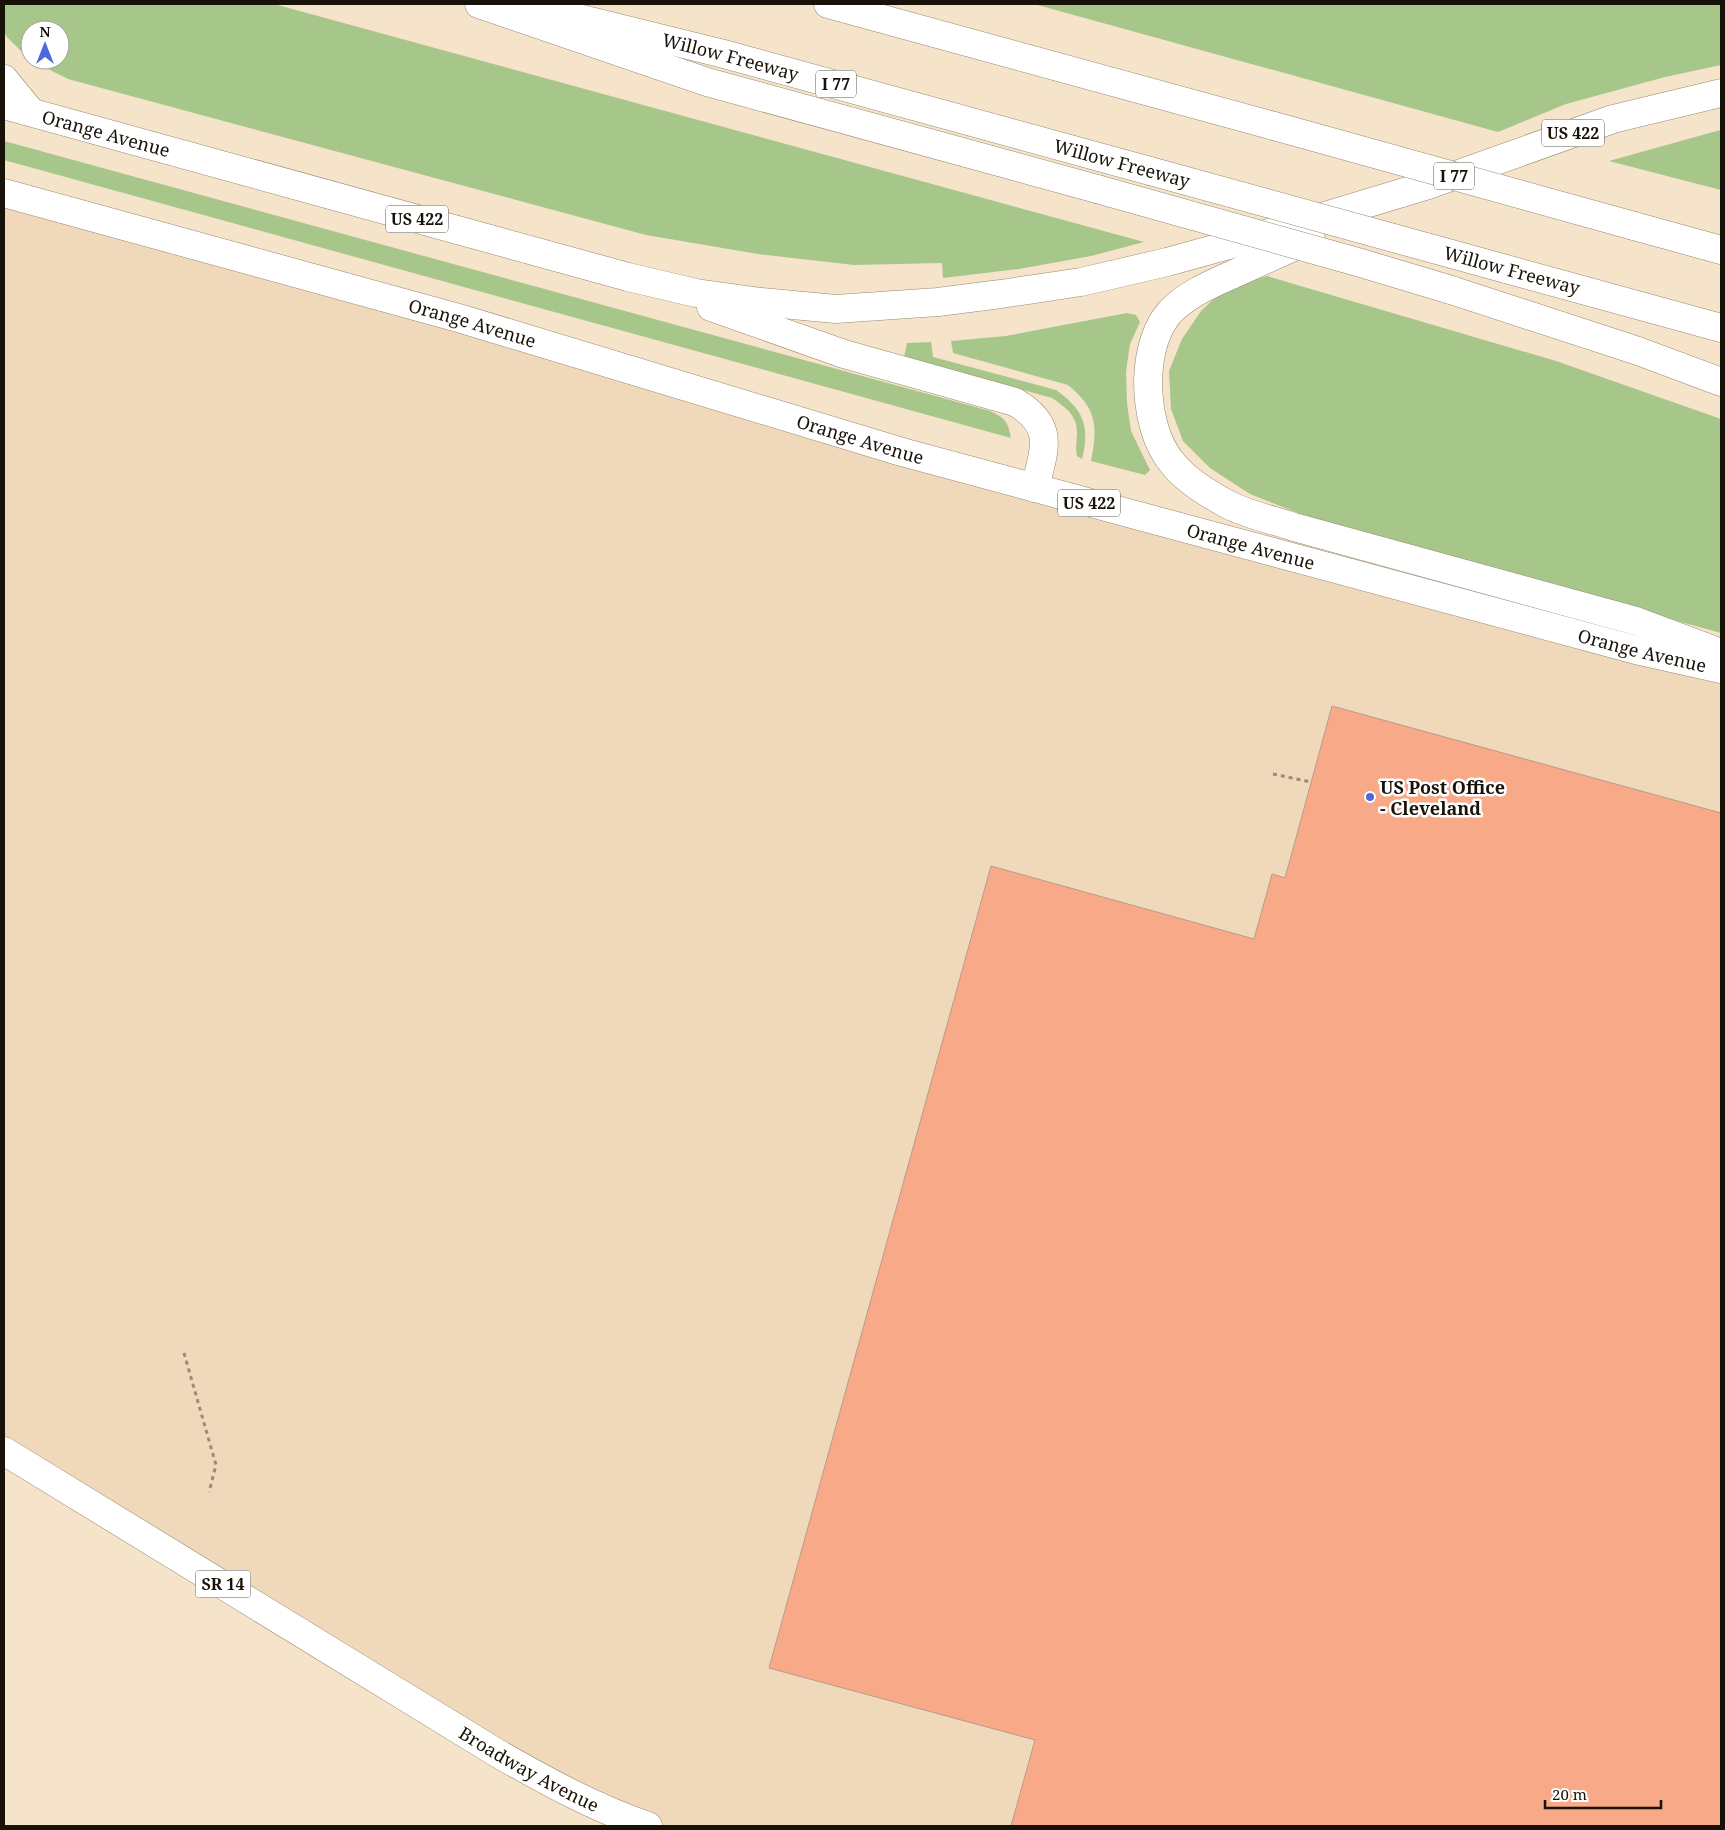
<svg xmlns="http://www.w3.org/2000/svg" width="1725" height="1830" viewBox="0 0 1725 1830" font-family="'Noto Serif',serif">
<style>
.built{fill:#f0d9ba}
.green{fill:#a7c68a;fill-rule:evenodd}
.building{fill:#f8a987;stroke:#b79a8e}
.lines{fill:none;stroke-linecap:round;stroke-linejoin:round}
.major-casing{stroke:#998871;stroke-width:29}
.highway-casing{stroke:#998871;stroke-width:29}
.path{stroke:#998c79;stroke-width:3;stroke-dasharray:4 4;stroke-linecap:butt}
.major{stroke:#fff;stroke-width:28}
.highway{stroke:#fff;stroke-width:28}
.highway-bridge-casing{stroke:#998871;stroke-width:29;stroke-linecap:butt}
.highway-bridge{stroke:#fff;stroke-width:28}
.poi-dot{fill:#4d68dd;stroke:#fff;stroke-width:2}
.labels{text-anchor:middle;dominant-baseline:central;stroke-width:5;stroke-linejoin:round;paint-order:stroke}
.shield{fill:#fff;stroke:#5d5953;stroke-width:1}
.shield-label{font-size:16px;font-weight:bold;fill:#181209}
.street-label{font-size:18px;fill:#181209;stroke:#fff}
.poi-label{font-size:18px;font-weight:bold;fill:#181209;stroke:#fff;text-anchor:start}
</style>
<rect width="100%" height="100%" fill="#f5e3ca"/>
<path class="built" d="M 4,193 L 1721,669 L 1721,1826 L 648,1826 L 4,1451 Z"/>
<path class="green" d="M 4,4 L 274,4 L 1144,242 L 1091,256 L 1019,269 L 943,278 L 942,263 L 854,265 L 758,254 L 646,235 L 68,79 L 30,60 L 7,37 L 4,32 ZM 30,30 L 60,30 L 60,60 L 30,60 Z
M 1034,4 L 1721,4 L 1721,65 L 1665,77 L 1566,104 L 1498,132 Z
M 1721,130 L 1721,190 L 1609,161 L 1713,132 Z
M 4,141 L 990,411 C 1005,418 1008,421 1011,438 L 4,160 Z
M 1267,276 L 1556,361 L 1721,419 L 1721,633 L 1326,524 L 1250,494 L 1210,468 L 1183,441 L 1171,409 L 1169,371 L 1182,339 L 1201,311 L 1224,289 Z
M 1127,313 L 1136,315 L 1140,322 L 1130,344 L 1126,372 L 1127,403 L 1131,431 L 1150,470 L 1145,475 L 1091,461 C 1098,426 1097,409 1068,385 L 953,353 L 951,341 L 1006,336 Z
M 931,342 L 933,357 L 1056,390 C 1084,410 1090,426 1082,459 L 1077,456 C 1075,448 1077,441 1077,432 C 1077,415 1065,407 1052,398 L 904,357 L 907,343 Z"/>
<path class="building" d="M 1332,706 L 1721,813 L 1721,1826 L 1011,1826 L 1035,1740 L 769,1668 L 991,866 L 1254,939 L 1272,874 L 1285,878 Z"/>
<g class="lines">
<g class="major-casing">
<g id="major">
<path d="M 4,79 L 31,112"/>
<path id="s1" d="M 4,105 L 628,277 L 696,293 L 761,302 L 836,309 L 938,302 L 1001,294 L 1081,282 L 1167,262 L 1236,243 L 1428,185 L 1613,119 L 1721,93"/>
<path id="s2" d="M 4,193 L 462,319 L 902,452 L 1636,650 L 1721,669"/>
<path d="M 1311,239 C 1287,250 1262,261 1238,272 C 1214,283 1188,293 1170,312 C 1154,330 1149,356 1148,380 C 1148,408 1154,443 1174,465 C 1188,482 1210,495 1229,505 C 1249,515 1273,520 1294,527 L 1636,621 L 1721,653"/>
<path d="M 711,307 L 844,354 L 1015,402 C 1056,426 1044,449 1035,488"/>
<path id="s3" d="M 4,1451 L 497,1753 C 546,1781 595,1808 648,1826"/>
</g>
</g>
<g class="highway-casing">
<g id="highway">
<path d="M 479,4 L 707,82 L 1097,189"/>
<path id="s4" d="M 521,4 L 720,53 L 1150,171"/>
<path d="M 828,4 L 1274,126"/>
<path d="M 1634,226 L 1721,250"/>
<path d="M 1506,269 L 1721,328"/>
<path d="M 1451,290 L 1638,351 L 1721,382"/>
</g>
</g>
<path class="path" d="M 1273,774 L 1311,782
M 184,1353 L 216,1465 L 209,1492"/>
<use href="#major" class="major"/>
<use href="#highway" class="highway"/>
<g class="highway-bridge-casing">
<path id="highway-bridge" d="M 1274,126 L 1634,226
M 1150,171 L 1506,269
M 1097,189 L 1361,263 L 1451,290"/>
</g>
<use href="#highway-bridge" class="highway-bridge"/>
</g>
<circle class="poi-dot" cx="1370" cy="797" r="5"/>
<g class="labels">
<g class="shield">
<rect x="816" y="70.5" width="40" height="27" rx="4"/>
<rect x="1542" y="119.5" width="62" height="27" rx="4"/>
<rect x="1434" y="162.5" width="40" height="27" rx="4"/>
<rect x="386" y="205.5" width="62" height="27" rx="4"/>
<rect x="1058" y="489.5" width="62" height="27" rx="4"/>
<rect x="195.5" y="1570.5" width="55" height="27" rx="4"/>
</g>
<g class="shield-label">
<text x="836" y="84">I 77</text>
<text x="1573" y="133">US 422</text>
<text x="1454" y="176">I 77</text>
<text x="417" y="219">US 422</text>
<text x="1089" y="503">US 422</text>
<text x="223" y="1584">SR 14</text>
</g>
<g class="street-label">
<text stroke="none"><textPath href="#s4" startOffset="216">Willow Freeway</textPath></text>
<text stroke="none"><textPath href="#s1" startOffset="106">Orange Avenue</textPath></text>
<text transform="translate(1122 163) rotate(15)">Willow Freeway</text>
<text transform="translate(1512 270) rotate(15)">Willow Freeway</text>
<text stroke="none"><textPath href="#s2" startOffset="486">Orange Avenue</textPath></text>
<text stroke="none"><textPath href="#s2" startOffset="891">Orange Avenue</textPath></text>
<text stroke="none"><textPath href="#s2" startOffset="1296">Orange Avenue</textPath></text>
<text stroke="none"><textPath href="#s2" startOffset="1701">Orange Avenue</textPath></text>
<text stroke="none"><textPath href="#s3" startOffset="614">Broadway Avenue</textPath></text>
</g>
<g class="poi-label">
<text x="1380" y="787">US Post Office<tspan x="1380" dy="21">- Cleveland</tspan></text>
</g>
</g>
<rect width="1725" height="1830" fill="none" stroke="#181209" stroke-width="10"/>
<g transform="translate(45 45)"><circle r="24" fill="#ffffff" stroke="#a3a09d"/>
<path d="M0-4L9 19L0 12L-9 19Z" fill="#4d68dd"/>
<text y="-8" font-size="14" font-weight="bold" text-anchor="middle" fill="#181209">N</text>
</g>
<path d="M1545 1800v8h116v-8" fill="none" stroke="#181209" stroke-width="2.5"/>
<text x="1552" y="1800" font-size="15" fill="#181209" stroke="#ffffff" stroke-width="4" paint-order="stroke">20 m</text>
</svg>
